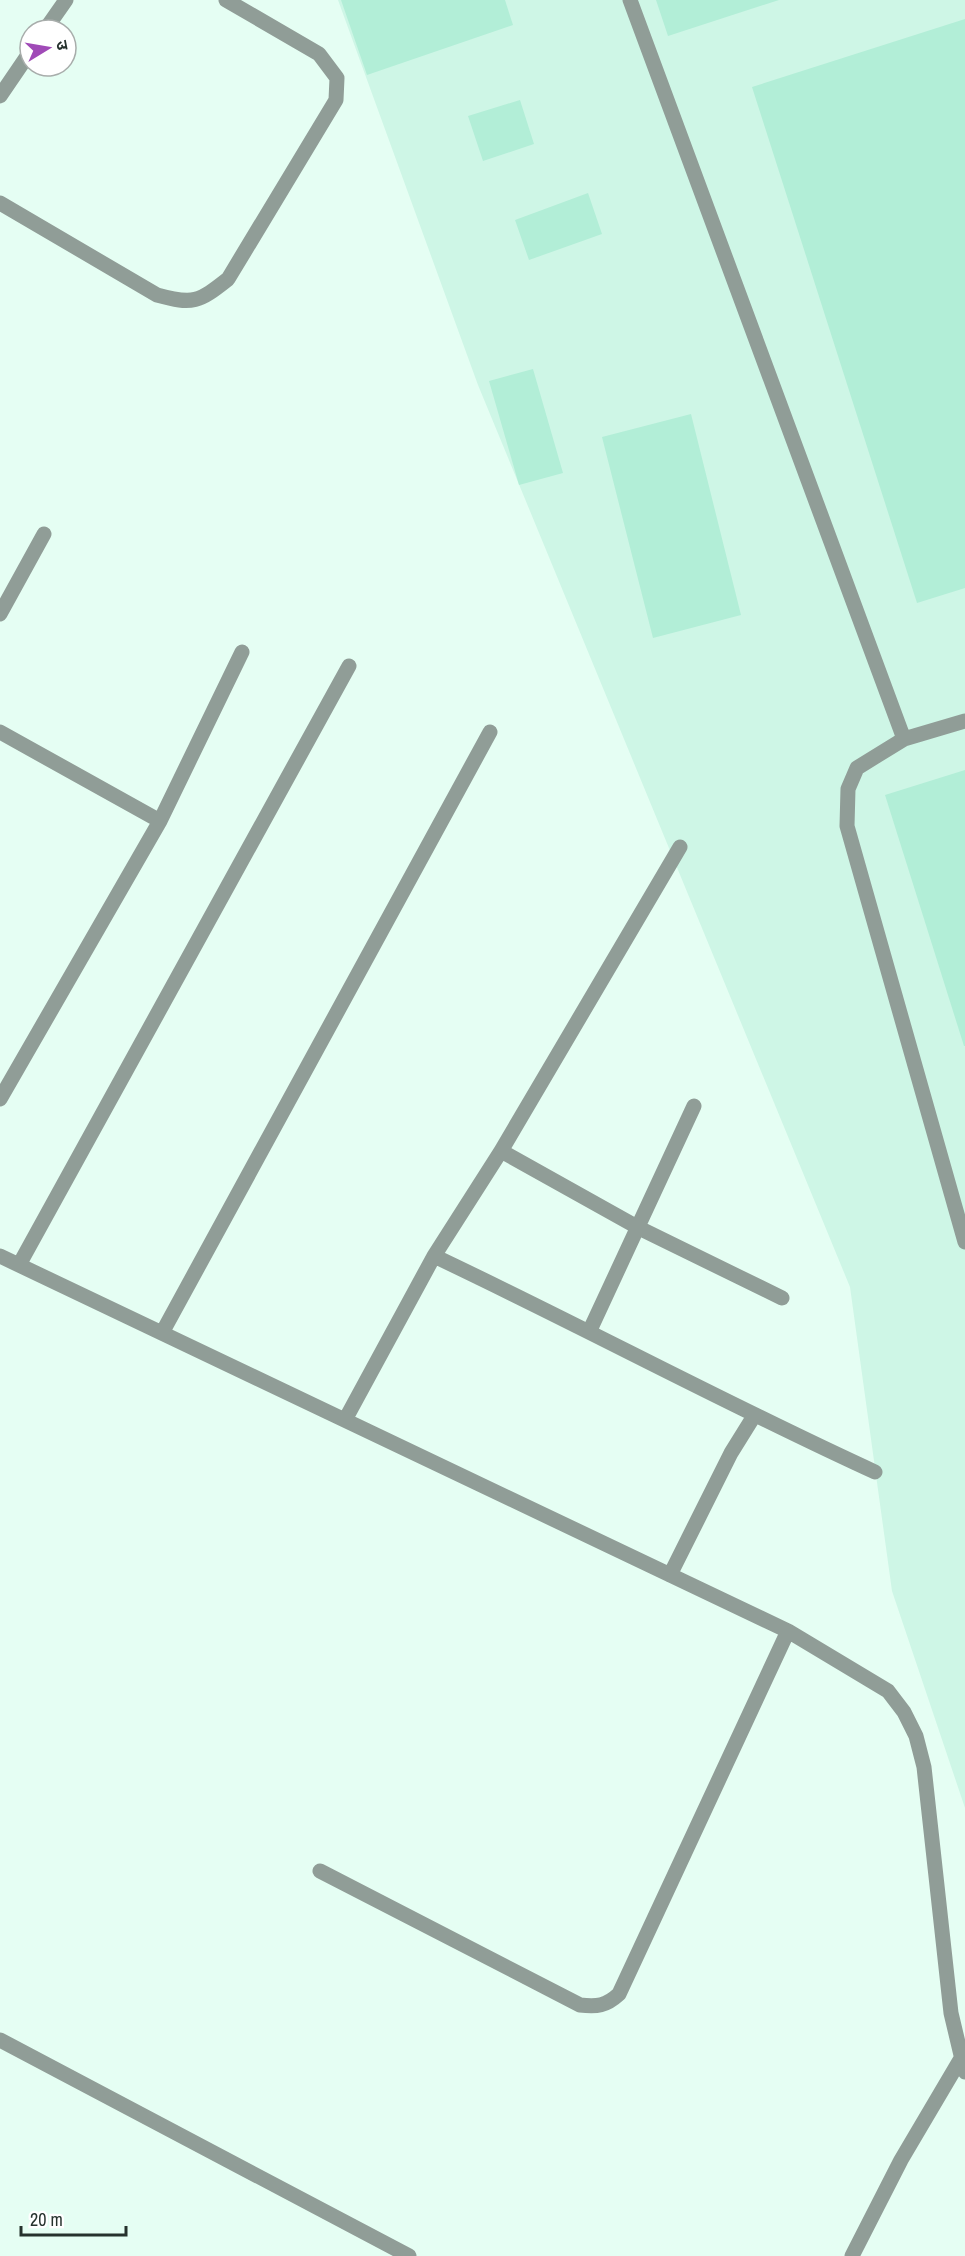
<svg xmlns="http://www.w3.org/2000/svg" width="965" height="2256" viewBox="0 0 965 2256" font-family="'Archivo Narrow','Noto Sans Devanagari',sans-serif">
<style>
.built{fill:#cef6e6}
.building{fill:#b2eed7}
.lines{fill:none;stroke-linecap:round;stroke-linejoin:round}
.minor{stroke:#909d97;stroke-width:15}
</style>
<rect width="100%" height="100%" fill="#e5fef3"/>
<path class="built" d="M 338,0 L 965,0 L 965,1808 L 892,1591 L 850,1287 L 478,385 Z"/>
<path class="building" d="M 341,0 L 505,0 L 513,25 L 367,75 Z
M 656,0 L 779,0 L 668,36 Z
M 965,19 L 965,588 L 917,603 L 752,87 Z
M 520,100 L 534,144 L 483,161 L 468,116 Z
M 588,193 L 602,234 L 529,260 L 515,220 Z
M 533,369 L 563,473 L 519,485 L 489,381 Z
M 691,414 L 741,615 L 653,638 L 602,437 Z
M 965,770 L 965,1046 L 964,1046 L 885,795 Z"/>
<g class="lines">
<path class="minor" d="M 630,0 L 904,739
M 45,30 L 66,0
M 0,96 L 30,52
M 0,203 L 157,295 C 193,305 199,302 228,279 L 336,100 L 337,78 L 319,54 L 226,0
M 0,614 L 44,534
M 965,721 L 904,739 L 857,768 L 848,789 L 847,826 L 965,1242
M 0,732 L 160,821
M 0,1099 L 160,821 L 242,652
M 501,1151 L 639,1228 L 782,1298
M 0,1256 L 788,1631 L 888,1691 L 904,1712 L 916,1736 L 924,1767 L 951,2013 L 965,2072
M 434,1256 C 582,1326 726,1404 875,1472
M 19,1265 L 349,666
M 590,1330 L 694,1106
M 162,1333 L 490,732
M 345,1420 L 434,1256 L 501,1151 L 680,847
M 670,1575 L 731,1453 L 754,1416
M 320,1871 L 580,2005 C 597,2007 606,2006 619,1994 L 788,1631
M 0,2040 L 409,2256
M 852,2256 L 901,2160 L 960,2060"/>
</g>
<g transform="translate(48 48) rotate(79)"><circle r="28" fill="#ffffff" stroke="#a8adab" stroke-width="1.5"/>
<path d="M0-4.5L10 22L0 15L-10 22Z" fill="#a04ab7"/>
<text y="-9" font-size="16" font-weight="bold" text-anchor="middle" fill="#26322d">उ</text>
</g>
<path d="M21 2226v9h105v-9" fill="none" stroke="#26322d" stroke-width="3"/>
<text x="30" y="2226" font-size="18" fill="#26322d" stroke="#ffffff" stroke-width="4.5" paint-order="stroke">20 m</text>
</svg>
